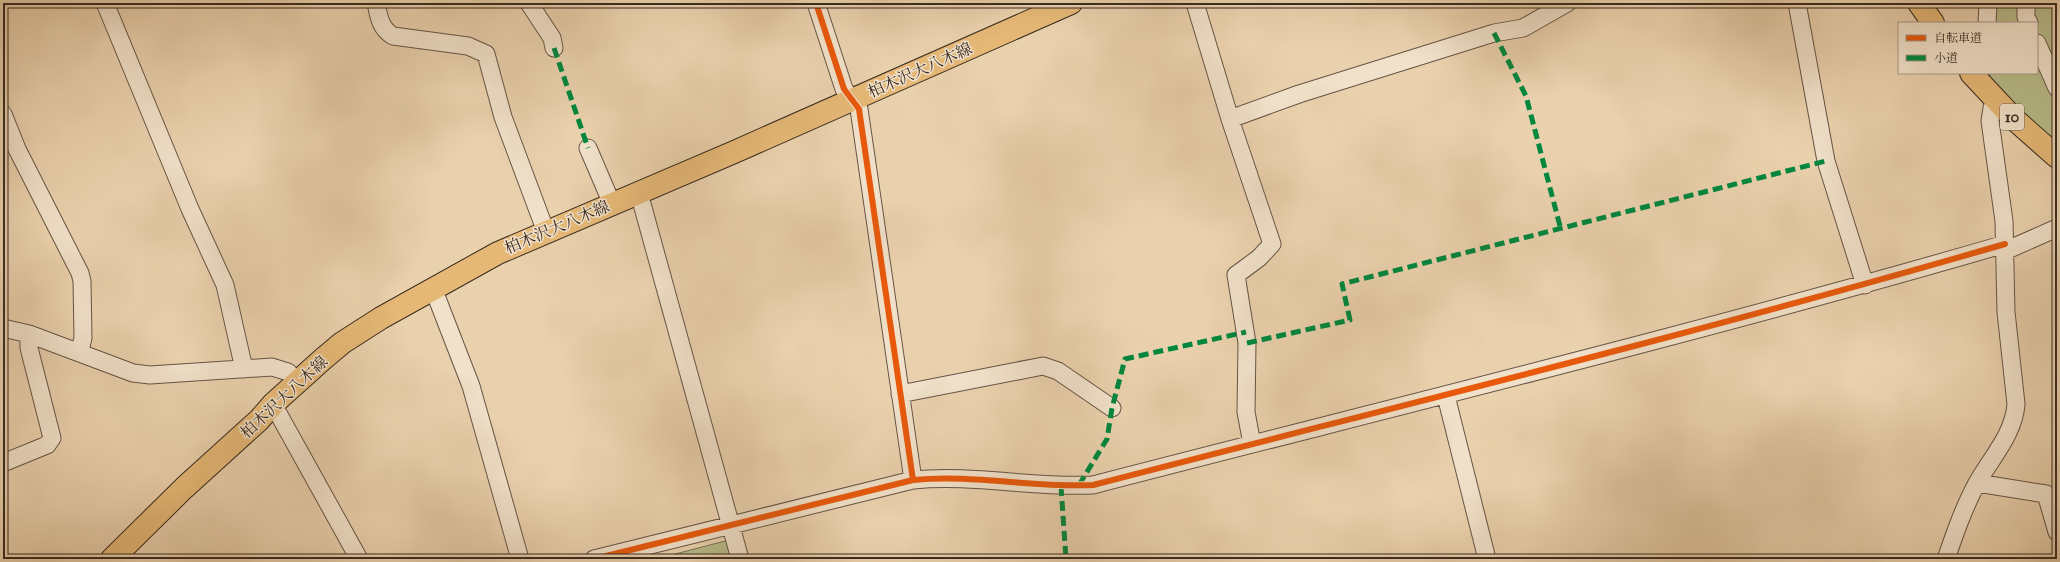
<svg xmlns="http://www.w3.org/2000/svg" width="2060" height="562" viewBox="0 0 2060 562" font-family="'IM FELL Great Primer','Noto Serif JP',serif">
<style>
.green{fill:#b7bb89;stroke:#787356}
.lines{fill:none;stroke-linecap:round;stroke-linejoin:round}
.minor-casing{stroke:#655445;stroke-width:19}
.major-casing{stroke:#392b22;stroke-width:24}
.minor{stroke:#f1e1ca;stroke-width:17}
.major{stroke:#e5b876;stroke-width:22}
.quiet{stroke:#00873e;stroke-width:5;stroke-dasharray:10 5;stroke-linecap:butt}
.cycleway-casing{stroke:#f1e1ca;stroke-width:8}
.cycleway{stroke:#e8590c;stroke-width:6}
.labels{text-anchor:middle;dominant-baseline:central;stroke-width:3;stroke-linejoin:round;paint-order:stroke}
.shield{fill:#f1e1ca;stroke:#706254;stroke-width:1}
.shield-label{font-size:15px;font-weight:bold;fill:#392b22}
.street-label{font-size:16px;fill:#392b22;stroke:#f1e1ca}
</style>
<rect width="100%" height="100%" fill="#ead1ad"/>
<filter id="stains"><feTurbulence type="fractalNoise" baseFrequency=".005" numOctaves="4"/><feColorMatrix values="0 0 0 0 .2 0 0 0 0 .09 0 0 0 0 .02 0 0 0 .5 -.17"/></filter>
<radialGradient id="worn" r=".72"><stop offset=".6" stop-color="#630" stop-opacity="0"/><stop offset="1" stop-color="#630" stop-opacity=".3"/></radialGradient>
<path class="green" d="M 1994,3 L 2057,3 L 2057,145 L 1993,85 L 1989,73 L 2037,73 L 2037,23 L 1992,23 Z
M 729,540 L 734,559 L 656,559 Z"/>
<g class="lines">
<g class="minor-casing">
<path id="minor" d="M 105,3 L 190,209 L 225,285 L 244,369
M 376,3 C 379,17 380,28 393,36 L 468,46 L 486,54 L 503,117 L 546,232
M 529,3 L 552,38 L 554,48
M 816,3 L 844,89 L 859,109 L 913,480
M 1195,3 L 1230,119 L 1272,244 L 1259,258 L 1236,275 L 1247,343 L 1246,412 L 1252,444
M 1797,3 L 1826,161 L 1865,285
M 2026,3 L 2026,17 L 2029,23
M 1987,23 L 1988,3
M 2037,43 L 2057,88
M 3,114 L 17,149 L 80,273 L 82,281 L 83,338 L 80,351
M 1230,119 L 1299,94 L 1494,33 L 1523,28 L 1567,3
M 588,148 L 612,204
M 639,193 L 740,559
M 2005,251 L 2057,228
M 433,288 L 471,386 L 520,559
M 3,328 L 29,334 L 133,373 L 150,375 L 272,367 L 288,372 L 297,383
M 900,394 L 1043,366 L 1058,371 L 1112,408
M 1446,396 L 1487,559
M 273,404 L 359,559
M 3,463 L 47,445 L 52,438 L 29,348 L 29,334
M 1977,483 L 2046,494 L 2057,532
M 594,559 L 913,480 C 973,474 1033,488 1093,485 C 1398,406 1703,332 2005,244
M 1946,559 C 1955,533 1964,507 1977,483 C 1991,458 2014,434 2016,404 L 2006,312 L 2004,221 L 1990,121 L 1992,108 L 1997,101"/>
</g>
<g class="major-casing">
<path id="major" d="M 1919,3 L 1933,23
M 1971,73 L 2014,119 L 2057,157
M 112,559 L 184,488 L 259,420 L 273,404 L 323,359 L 342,343 L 381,318 L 498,253 L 732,153 L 1071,3"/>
</g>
<use href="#minor" class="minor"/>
<use href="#major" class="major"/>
<path class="quiet" d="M 1494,33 L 1526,96 L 1561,230
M 554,48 L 588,148
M 1247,343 L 1350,320 L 1342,284 L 1826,161
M 1079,485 L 1107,439 L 1112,408 L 1125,359 L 1246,332
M 1061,486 L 1066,559"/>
<g class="cycleway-casing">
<path id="cycleway" d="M 816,3 L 844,89 L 859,109 L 913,480
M 594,559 L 913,480 C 973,474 1033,488 1093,485 C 1398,406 1703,332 2005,244"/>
</g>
<use href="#cycleway" class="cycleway"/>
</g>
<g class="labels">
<rect class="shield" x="2000" y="104" width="24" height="26" rx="3"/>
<g class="shield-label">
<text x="2012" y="117">10</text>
</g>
<g class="street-label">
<text transform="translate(920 70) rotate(-24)">柏木沢大八木線</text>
<text transform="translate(557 227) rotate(-23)">柏木沢大八木線</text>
<text transform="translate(284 397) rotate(-43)">柏木沢大八木線</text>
</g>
</g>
<rect width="2060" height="562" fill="none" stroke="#ead1ad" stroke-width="16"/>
<rect x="4" y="4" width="2052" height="554" fill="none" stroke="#392b22" stroke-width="2"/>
<rect x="8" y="8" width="2044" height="546" fill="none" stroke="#392b22"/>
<rect x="1898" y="22" width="140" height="52" fill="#f1e1ca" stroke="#a79887"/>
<rect x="1906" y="35" width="20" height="6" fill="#e8590c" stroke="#a79887"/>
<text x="1934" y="42" font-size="12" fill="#392b22">自転車道</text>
<rect x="1906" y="55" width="20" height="6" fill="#00873e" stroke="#a79887"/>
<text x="1934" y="62" font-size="12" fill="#392b22">小道</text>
<rect width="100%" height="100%" filter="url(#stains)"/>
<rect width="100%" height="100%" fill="url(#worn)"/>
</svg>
